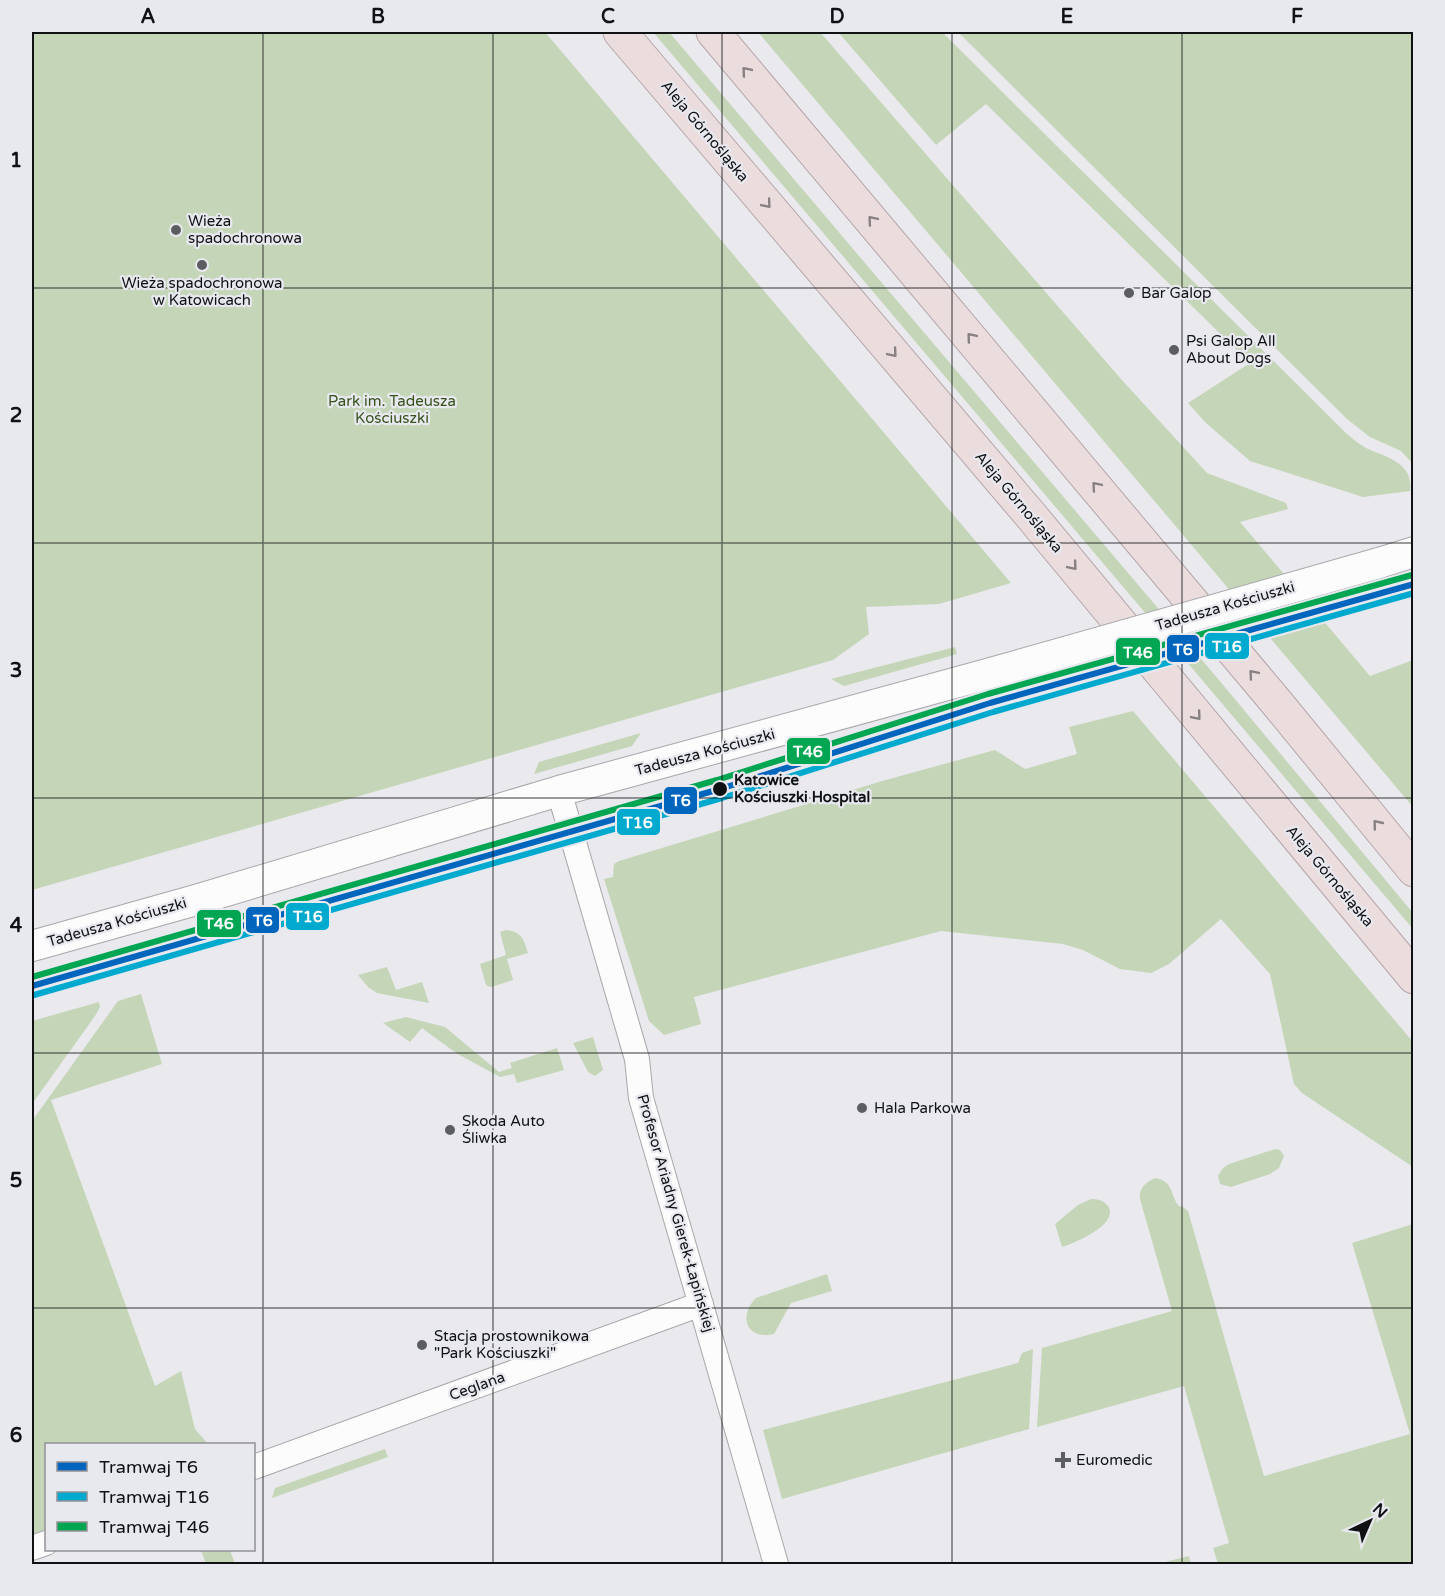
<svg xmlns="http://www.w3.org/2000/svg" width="1445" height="1596" viewBox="0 0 1445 1596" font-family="'Varela Round',sans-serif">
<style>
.green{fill:#c5d6b8}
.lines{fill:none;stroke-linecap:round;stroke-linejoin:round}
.minor-casing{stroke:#a8a8ab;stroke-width:26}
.tertiary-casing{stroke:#a8a8ab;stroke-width:32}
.motorway-casing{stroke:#b6a6a9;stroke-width:35}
.minor{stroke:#fcfcfc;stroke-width:24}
.tertiary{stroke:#fcfcfc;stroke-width:30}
.motorway{stroke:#ebdcdd;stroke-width:33}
.tertiary-bridge-casing{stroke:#a8a8ab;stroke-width:32;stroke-linecap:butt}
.tertiary-bridge{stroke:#fcfcfc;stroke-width:30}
.tram-1-casing{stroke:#e8e8ef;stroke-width:10}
.tram-2-casing{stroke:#e8e8ef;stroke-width:10}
.tram-3-casing{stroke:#e8e8ef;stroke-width:10}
.tram-1{stroke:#0065bd;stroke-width:6}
.tram-2{stroke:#00a9ce;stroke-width:6}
.tram-3{stroke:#00a651;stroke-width:6}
.oneway{stroke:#888182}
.grid{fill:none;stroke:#101113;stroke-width:1.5;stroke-opacity:0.55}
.poi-dot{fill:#5c5d60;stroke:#e8e8ef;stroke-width:2}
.stop-dot{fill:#101113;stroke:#e8e8ef;stroke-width:2}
.labels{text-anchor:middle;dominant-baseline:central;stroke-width:4.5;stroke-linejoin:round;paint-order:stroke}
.street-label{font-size:15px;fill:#101113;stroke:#e8e8ef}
.poi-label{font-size:15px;fill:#101113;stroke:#e8e8ef;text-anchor:start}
.park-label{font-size:15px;fill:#37521b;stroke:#e8e8ef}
.stop-label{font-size:15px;font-weight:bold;fill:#101113;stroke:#e8e8ef;text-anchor:start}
.line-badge{stroke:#e8e8ef;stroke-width:2}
.badge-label{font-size:16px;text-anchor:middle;font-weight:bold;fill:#fff}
.neatline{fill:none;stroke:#101113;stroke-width:2}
.grid-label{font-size:20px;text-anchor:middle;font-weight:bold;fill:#101113}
</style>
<rect width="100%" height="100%" fill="#e9e9ee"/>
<path class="green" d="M 32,32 L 545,32 L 1011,583 L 939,604 L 866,607 L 869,634 L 833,660 L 32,890 Z
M 653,32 L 669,32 L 1224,686 L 1413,913 L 1413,929 Z
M 758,32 L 820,32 L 1121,379 L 1207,473 L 1286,503 L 1288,509 L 1240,522 L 1370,676 L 1413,660 L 1413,807 Z
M 838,32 L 942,32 L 1347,434 C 1353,439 1359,444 1366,448 C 1385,457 1414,462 1410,491 L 1363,497 L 1250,461 L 1206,423 L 1188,403 L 1250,363 L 986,104 L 936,145 Z
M 958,32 L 1413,32 L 1413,464 L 1401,451 L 1370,437 L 1347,419 Z
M 955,647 L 957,654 L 844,686 L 831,679 Z
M 1133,711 L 1413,1042 L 1413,1167 L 1302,1093 L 1294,1084 L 1270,974 L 1221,919 L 1169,964 L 1151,973 L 1120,969 L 1083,950 L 1063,944 L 941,931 L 694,997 L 701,1024 L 664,1035 L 649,1021 L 604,879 L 613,877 L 614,864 L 619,861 L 882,781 L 995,750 L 1025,769 L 1077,754 L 1069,727 Z
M 641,733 L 632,746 L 534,774 L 539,762 Z
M 506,930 C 521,931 524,939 528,953 L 507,959 L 513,980 L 491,987 L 486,985 L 480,964 L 506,955 L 500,932 Z
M 387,967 L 396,990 L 422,982 L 429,1003 L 377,993 L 368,987 L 358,975 Z
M 141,994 L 162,1064 L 51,1100 L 155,1386 L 181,1371 L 195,1429 L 208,1444 L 46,1444 L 46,1531 L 32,1537 L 32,1121 L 118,1001 Z
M 99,1002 L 100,1007 L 95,1016 L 32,1104 L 32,1021 Z
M 406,1017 L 445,1027 L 499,1072 L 512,1068 L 510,1063 L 557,1048 L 564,1070 L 517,1083 L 514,1074 L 500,1077 L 456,1053 L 422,1028 L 410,1042 L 383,1023 Z
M 593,1037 L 603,1070 L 595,1076 L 588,1072 L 573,1043 Z
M 1275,1149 L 1280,1150 L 1284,1156 L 1279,1168 L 1270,1174 L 1231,1187 L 1220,1184 L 1218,1176 L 1223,1168 L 1229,1164 Z
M 1155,1178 C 1175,1182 1169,1194 1179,1206 L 1183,1207 L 1188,1211 L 1264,1476 L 1410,1434 L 1352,1243 L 1413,1224 L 1413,1564 L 1218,1564 L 1213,1548 L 1229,1543 L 1184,1386 L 1037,1427 L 1042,1348 L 1172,1311 L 1140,1199 C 1139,1188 1145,1183 1155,1178 Z
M 1091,1199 C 1098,1199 1103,1200 1108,1206 C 1120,1224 1075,1243 1062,1247 L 1055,1224 L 1078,1205 Z
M 827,1274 L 832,1291 L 791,1303 L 774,1334 C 746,1340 738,1316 756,1298 Z
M 1033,1349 L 1029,1429 L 782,1499 L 763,1430 L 1018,1363 L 1022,1353 Z
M 385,1449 L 388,1457 L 272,1498 L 275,1488 Z
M 201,1550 L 230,1550 L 235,1564 L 206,1564 Z
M 1189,1556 L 1191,1564 L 1161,1564 L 1161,1563 Z"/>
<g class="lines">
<g class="minor-casing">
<path id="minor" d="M 559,791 L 637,1059 L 641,1098 L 776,1564
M 254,1467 L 701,1304
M 32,1548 L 46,1543"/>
</g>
<g class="tertiary-casing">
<path id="tertiary" d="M 1379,563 L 1414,552
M 32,946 L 196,900 L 559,791 L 991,673"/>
</g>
<g class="motorway-casing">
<path id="motorway" d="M 620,32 L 1033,518 L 1414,977
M 713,32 L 1277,703 L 1414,870"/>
</g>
<use href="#minor" class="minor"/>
<use href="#tertiary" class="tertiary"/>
<use href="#motorway" class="motorway"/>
<g class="tertiary-bridge-casing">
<path id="tertiary-bridge" d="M 991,673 L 1379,563"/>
</g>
<use href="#tertiary-bridge" class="tertiary-bridge"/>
<g class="tram-1-casing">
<path id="tram-1" d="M 32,986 L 720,789 L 990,703 L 1414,584"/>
</g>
<g class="tram-2-casing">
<path id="tram-2" d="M 34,995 L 722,798 L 993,712 L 1414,593"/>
</g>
<g class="tram-3-casing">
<path id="tram-3" d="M 32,977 L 717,780 L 988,694 L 1412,575"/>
</g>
<use href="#tram-1" class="tram-1"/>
<use href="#tram-2" class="tram-2"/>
<use href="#tram-3" class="tram-3"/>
</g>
<defs><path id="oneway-chevron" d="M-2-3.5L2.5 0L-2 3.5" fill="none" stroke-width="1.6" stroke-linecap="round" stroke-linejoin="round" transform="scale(1.5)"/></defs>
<g class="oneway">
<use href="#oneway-chevron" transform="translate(746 71) rotate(-130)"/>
<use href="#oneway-chevron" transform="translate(767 204) rotate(50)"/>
<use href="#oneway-chevron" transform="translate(872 220) rotate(-130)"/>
<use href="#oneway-chevron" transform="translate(971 337) rotate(-130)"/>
<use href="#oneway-chevron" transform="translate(893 353) rotate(50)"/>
<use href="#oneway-chevron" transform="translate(1096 486) rotate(-130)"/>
<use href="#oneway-chevron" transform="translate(1073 566) rotate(50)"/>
<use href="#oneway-chevron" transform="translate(1253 674) rotate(-130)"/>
<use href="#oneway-chevron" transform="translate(1197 716) rotate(50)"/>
<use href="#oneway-chevron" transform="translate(1377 824) rotate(-129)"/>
</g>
<path class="grid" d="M 263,32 L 263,1564M 493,32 L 493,1564M 722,32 L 722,1564M 952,32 L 952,1564M 1182,32 L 1182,1564M 32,288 L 1414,288M 32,543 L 1414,543M 32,798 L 1414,798M 32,1053 L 1414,1053M 32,1308 L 1414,1308"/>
<g class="poi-dot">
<circle cx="176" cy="230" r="6"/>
<circle cx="202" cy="265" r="6"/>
<circle cx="1129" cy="293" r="6"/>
<circle cx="1174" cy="350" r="6"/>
<circle cx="862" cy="1108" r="6"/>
<circle cx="450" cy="1130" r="6"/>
<circle cx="422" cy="1345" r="6"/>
<path d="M1060 1451h6v6h6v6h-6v6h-6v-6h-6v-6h6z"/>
</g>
<circle class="stop-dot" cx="720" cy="789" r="8"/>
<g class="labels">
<g class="street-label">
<text transform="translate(705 131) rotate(50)">Aleja Górnośląska</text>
<text transform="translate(1019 502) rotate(50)">Aleja Górnośląska</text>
<text transform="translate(1225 606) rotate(-16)">Tadeusza Kościuszki</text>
<text transform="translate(705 752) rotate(-15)">Tadeusza Kościuszki</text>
<text transform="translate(1330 876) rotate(50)">Aleja Górnośląska</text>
<text transform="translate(117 922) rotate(-16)">Tadeusza Kościuszki</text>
<text transform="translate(676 1213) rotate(74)">Profesor Ariadny Gierek-Łapińskiej</text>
<text transform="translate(477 1386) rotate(-20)">Ceglana</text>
</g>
<g class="poi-label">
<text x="188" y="221">Wieża<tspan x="188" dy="17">spadochronowa</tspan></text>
<text x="202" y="283" text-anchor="middle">Wieża spadochronowa<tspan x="202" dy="17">w Katowicach</tspan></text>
<text x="1141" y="293">Bar Galop</text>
<text x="1186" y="341">Psi Galop All<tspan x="1186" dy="17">About Dogs</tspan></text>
<text x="874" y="1108">Hala Parkowa</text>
<text x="462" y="1121">Skoda Auto<tspan x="462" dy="17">Śliwka</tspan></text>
<text x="434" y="1336">Stacja prostownikowa<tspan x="434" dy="17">"Park Kościuszki"</tspan></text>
<text x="1076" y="1460">Euromedic</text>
</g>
<g class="park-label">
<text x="392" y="401">Park im. Tadeusza<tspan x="392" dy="17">Kościuszki</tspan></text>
</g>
<g class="stop-label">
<text x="734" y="780">Katowice<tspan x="734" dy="17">Kościuszki Hospital</tspan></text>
</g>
</g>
<g class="line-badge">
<rect x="1204" y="632" width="46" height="28" rx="6" fill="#00a9ce"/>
<rect x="1166" y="634" width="34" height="29" rx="6" fill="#0065bd"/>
<rect x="1115" y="637" width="46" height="29" rx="6" fill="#00a651"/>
<rect x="786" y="737" width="45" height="28" rx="6" fill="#00a651"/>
<rect x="663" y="786" width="35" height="29" rx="6" fill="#0065bd"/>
<rect x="616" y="808" width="45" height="28" rx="6" fill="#00a9ce"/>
<rect x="285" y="902" width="45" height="29" rx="6" fill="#00a9ce"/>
<rect x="245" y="906" width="35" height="28" rx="6" fill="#0065bd"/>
<rect x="196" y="909" width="46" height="29" rx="6" fill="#00a651"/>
</g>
<g class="badge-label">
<text x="1227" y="652">T16</text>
<text x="1183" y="655">T6</text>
<text x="1138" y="658">T46</text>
<text x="808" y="757">T46</text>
<text x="681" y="806">T6</text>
<text x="638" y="828">T16</text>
<text x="308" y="922">T16</text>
<text x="263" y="926">T6</text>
<text x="219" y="929">T46</text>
</g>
<rect width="1445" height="1596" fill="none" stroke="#e8e8ef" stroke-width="66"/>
<rect x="45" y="1443" width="210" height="108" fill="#e8e8ef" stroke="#929297" stroke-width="1.5"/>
<rect x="57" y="1462" width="30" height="9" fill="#0065bd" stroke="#929297" stroke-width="1.5"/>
<text x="99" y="1473" font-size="18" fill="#101113">Tramwaj T6</text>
<rect x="57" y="1492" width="30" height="9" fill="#00a9ce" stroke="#929297" stroke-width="1.5"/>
<text x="99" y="1503" font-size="18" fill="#101113">Tramwaj T16</text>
<rect x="57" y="1522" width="30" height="9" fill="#00a651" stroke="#929297" stroke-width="1.5"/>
<text x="99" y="1533" font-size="18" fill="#101113">Tramwaj T46</text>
<g transform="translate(1370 1521) rotate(44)" stroke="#e8e8ef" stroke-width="4.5" paint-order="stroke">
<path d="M0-4.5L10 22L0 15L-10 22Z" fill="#101113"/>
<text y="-9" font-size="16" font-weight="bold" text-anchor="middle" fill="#101113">N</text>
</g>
<rect x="33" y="33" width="1379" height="1530" class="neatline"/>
<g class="grid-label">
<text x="148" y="23">A</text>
<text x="378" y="23">B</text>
<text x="608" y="23">C</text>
<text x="837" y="23">D</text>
<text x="1067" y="23">E</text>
<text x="1297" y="23">F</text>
<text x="16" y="167">1</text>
<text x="16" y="422">2</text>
<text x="16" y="677">3</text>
<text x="16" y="932">4</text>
<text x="16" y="1187">5</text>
<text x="16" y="1442">6</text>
</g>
</svg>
